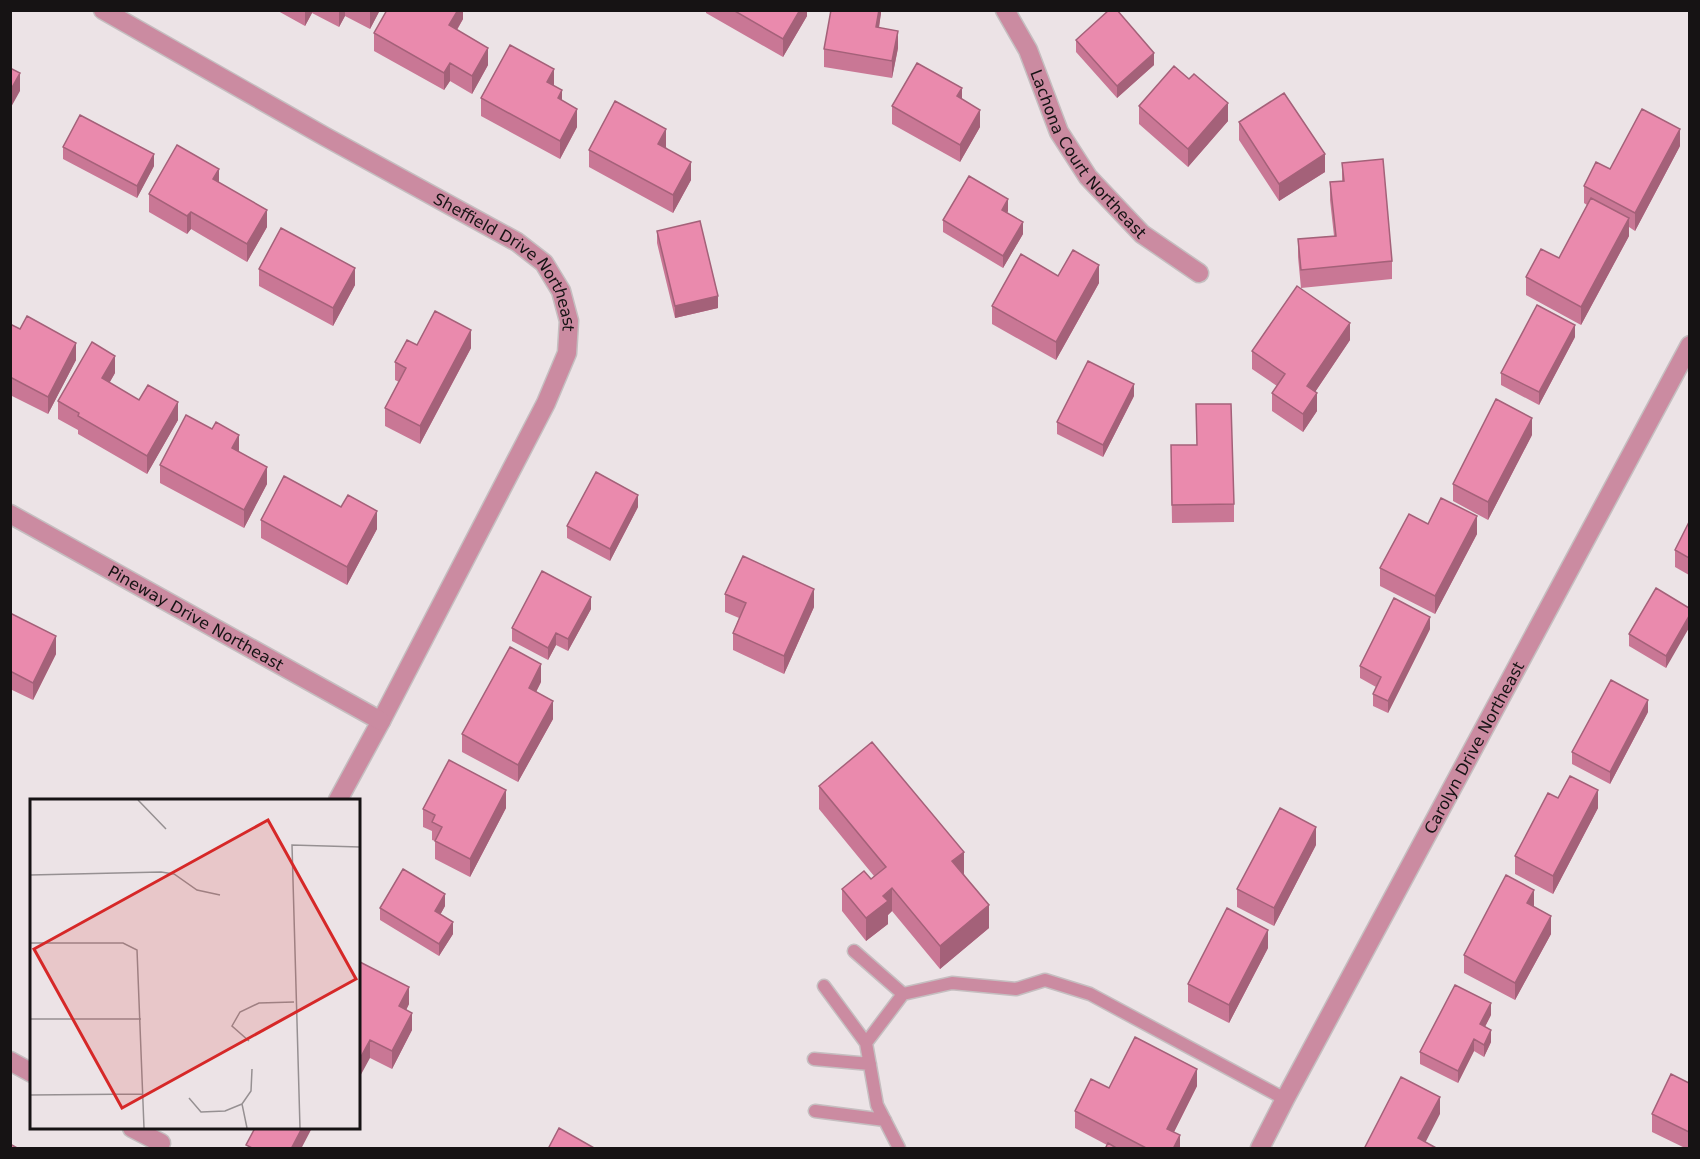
<svg xmlns="http://www.w3.org/2000/svg" width="1700" height="1159" viewBox="0 0 1700 1159" font-family="'DejaVu Sans',sans-serif">
<style>
.lines{fill:none;stroke-linecap:round;stroke-linejoin:round}
.lane-casing{stroke:#c5bec0;stroke-width:15}
.street-casing{stroke:#c5bec0;stroke-width:21}
.lane{stroke:#cb8ba1;stroke-width:12}
.street{stroke:#cb8ba1;stroke-width:18}
.wall{fill:#c97795}
.shaded-wall{fill:#a46179}
.building{fill:#ea8aad;stroke:#a46179;stroke-width:1.5}
.labels{text-anchor:middle;dominant-baseline:central;stroke-width:5;stroke-linejoin:round;paint-order:stroke}
.street-label{font-size:16px;fill:#161314;stroke:#ece3e6}
.inset-road{fill:none;stroke:#969092;stroke-width:1.5}
.view{fill:#d62828;fill-opacity:0.15;stroke:#d62828;stroke-width:3}
.inset-edge{fill:none;stroke:#161314;stroke-width:3}
</style>
<rect width="100%" height="100%" fill="#ece3e6"/>
<g class="lines">
<g class="lane-casing">
<path id="lane" d="M 854,951 L 903,994
M 824,986 L 866,1043
M 814,1059 L 870,1064
M 815,1111 L 885,1120
M 899,1148 L 877,1105 L 866,1043 L 903,994 L 952,983 L 1016,989 L 1045,980 L 1090,994 L 1285,1099"/>
</g>
<g class="street-casing">
<g id="street">
<path id="s1" d="M 103,10 L 324,136 L 517,242 L 544,263 L 561,291 L 569,321 L 567,353 L 546,403 L 381,721 L 338,800"/>
<path id="s2" d="M 1005,10 L 1028,50 L 1059,132 L 1088,177 L 1142,234 L 1199,273"/>
<path id="s3" d="M 10,514 L 381,721"/>
<path d="M 10,1061 L 32,1073"/>
<path d="M 132,1128 L 161,1143"/>
<path id="s4" d="M 1260,1148 L 1285,1099 L 1690,345"/>
</g>
</g>
<use href="#lane" class="lane"/>
<use href="#street" class="street"/>
</g>
<path class="wall" d="M 278,10 L 380,10 L 370,29 L 345,16 L 339,27 L 312,13 L 305,26 L 278,11 Z
M 463,10 L 463,19 L 457,30 L 488,65 L 472,94 L 450,81 L 444,90 L 374,51 L 374,33 Z
M 706,10 L 807,10 L 807,16 L 783,57 L 706,13 Z
M 881,10 L 879,28 L 898,48 L 892,78 L 824,67 L 824,49 Z
M 1076,40 L 1154,65 L 1117,98 L 1076,52 Z
M 554,86 L 577,127 L 560,159 L 481,116 L 481,98 Z
M 962,99 L 980,127 L 960,162 L 892,124 L 892,106 Z
M 1139,106 L 1228,121 L 1188,167 L 1139,124 Z
M 1239,122 L 1325,172 L 1279,201 L 1239,140 Z
M 1680,146 L 1635,231 L 1629,227 L 1629,236 L 1581,325 L 1526,295 L 1526,277 L 1559,258 L 1587,205 L 1584,203 L 1584,186 L 1610,169 Z
M 63,147 L 154,166 L 137,198 L 63,159 Z
M 666,147 L 691,180 L 673,213 L 589,167 L 589,150 Z
M 1342,163 L 1392,261 L 1392,279 L 1301,288 L 1298,257 L 1298,239 L 1334,236 L 1330,200 L 1330,182 L 1342,181 Z
M 219,182 L 267,227 L 247,262 L 191,229 L 187,234 L 149,212 L 149,194 Z
M 1008,211 L 1007,213 L 1023,234 L 1003,268 L 943,232 L 943,220 Z
M 657,231 L 718,308 L 675,318 L 657,243 Z
M 259,269 L 355,285 L 333,326 L 259,286 Z
M 1058,276 L 1099,283 L 1056,360 L 992,324 L 992,306 Z
M 10,324 L 76,360 L 48,414 L 10,395 Z
M 1575,337 L 1539,405 L 1501,385 L 1501,373 Z
M 1350,340 L 1315,392 L 1317,411 L 1303,432 L 1272,411 L 1272,393 L 1277,386 L 1252,369 L 1252,351 Z
M 417,345 L 471,348 L 420,444 L 385,426 L 385,408 L 399,382 L 395,380 L 395,362 Z
M 115,373 L 109,383 L 139,400 L 178,420 L 147,474 L 78,434 L 78,430 L 58,419 L 58,401 Z
M 1134,396 L 1103,457 L 1057,434 L 1057,422 Z
M 1196,404 L 1234,504 L 1234,522 L 1172,523 L 1171,463 L 1197,445 Z
M 1532,435 L 1488,520 L 1453,501 L 1453,484 Z
M 239,452 L 267,484 L 244,528 L 160,483 L 160,465 Z
M 341,507 L 377,529 L 347,585 L 261,538 L 261,520 Z
M 638,507 L 610,561 L 567,538 L 567,526 Z
M 1689,522 L 1689,575 L 1675,567 L 1675,550 Z
M 1428,524 L 1477,534 L 1435,614 L 1380,586 L 1380,568 Z
M 725,594 L 814,607 L 784,674 L 733,650 L 733,633 L 739,618 L 725,612 Z
M 1689,608 L 1666,668 L 1629,646 L 1629,634 Z
M 591,609 L 568,651 L 556,645 L 548,660 L 512,641 L 512,628 Z
M 10,613 L 56,654 L 33,700 L 10,689 Z
M 1430,629 L 1388,713 L 1373,706 L 1373,694 L 1376,687 L 1360,678 L 1360,666 Z
M 541,682 L 536,692 L 553,719 L 518,782 L 462,752 L 462,734 Z
M 1648,712 L 1610,784 L 1572,764 L 1572,752 Z
M 819,786 L 964,874 L 989,928 L 940,969 L 892,911 L 888,915 L 888,924 L 866,941 L 842,911 L 842,889 L 871,879 L 874,876 L 819,809 Z
M 1558,798 L 1598,808 L 1553,894 L 1515,874 L 1515,856 Z
M 506,808 L 470,877 L 435,859 L 435,841 L 432,840 L 432,831 L 423,827 L 423,809 Z
M 1316,845 L 1274,926 L 1237,907 L 1237,889 Z
M 445,906 L 440,915 L 453,934 L 439,956 L 380,920 L 380,908 Z
M 1534,907 L 1551,934 L 1515,1000 L 1464,973 L 1464,955 Z
M 1268,948 L 1229,1023 L 1188,1002 L 1188,984 Z
M 358,961 L 409,1004 L 406,1010 L 412,1030 L 392,1069 L 370,1058 Z
M 1491,1015 L 1485,1027 L 1491,1042 L 1484,1057 L 1474,1051 L 1458,1083 L 1420,1064 L 1420,1052 Z
M 1689,1083 L 1689,1149 L 1687,1149 L 1652,1132 L 1652,1114 Z
M 1197,1086 L 1174,1132 L 1180,1149 L 1105,1149 L 1107,1145 L 1075,1128 L 1075,1111 L 1109,1088 Z"/>
<path class="shaded-wall" d="M 305,10 L 312,10 L 312,13 L 305,26 Z
M 339,10 L 345,10 L 345,16 L 339,27 Z
M 371,10 L 380,10 L 370,29 L 370,12 Z
M 458,10 L 463,10 L 463,19 L 449,43 L 449,25 Z
M 800,10 L 807,10 L 807,16 L 783,57 L 783,39 Z
M 879,10 L 881,10 L 881,14 L 876,45 L 876,27 Z
M 898,31 L 898,48 L 892,78 L 892,61 Z
M 488,48 L 488,65 L 472,94 L 472,76 Z
M 1154,53 L 1154,65 L 1117,98 L 1117,86 Z
M 450,63 L 450,81 L 444,90 L 444,73 Z
M 554,69 L 554,87 L 547,82 Z
M 20,73 L 20,91 L 10,109 L 10,91 Z
M 962,88 L 962,106 L 957,96 Z
M 562,90 L 562,108 L 558,98 Z
M 1228,103 L 1228,121 L 1188,167 L 1188,149 Z
M 577,109 L 577,127 L 560,159 L 560,141 Z
M 980,110 L 980,127 L 960,162 L 960,145 Z
M 666,129 L 666,147 L 658,161 L 658,144 Z
M 1680,129 L 1680,146 L 1635,231 L 1635,213 Z
M 154,154 L 154,166 L 137,198 L 137,186 Z
M 1325,154 L 1325,172 L 1279,201 L 1279,184 Z
M 691,162 L 691,180 L 673,213 L 673,195 Z
M 219,169 L 219,187 L 213,179 Z
M 1008,199 L 1008,211 L 1002,222 L 1002,210 Z
M 267,210 L 267,227 L 247,262 L 247,244 Z
M 191,212 L 191,229 L 187,234 L 187,216 Z
M 1629,218 L 1629,236 L 1581,325 L 1581,307 Z
M 1023,222 L 1023,234 L 1003,268 L 1003,256 Z
M 1099,265 L 1099,283 L 1056,360 L 1056,342 Z
M 355,268 L 355,285 L 333,326 L 333,308 Z
M 718,296 L 718,308 L 675,318 L 675,306 Z
M 1350,323 L 1350,340 L 1307,404 L 1307,386 Z
M 1575,325 L 1575,337 L 1539,405 L 1539,392 Z
M 471,330 L 471,348 L 420,444 L 420,426 Z
M 76,343 L 76,360 L 48,414 L 48,397 Z
M 115,356 L 115,373 L 102,396 L 102,378 Z
M 1134,384 L 1134,396 L 1103,457 L 1103,445 Z
M 1317,393 L 1317,411 L 1303,432 L 1303,414 Z
M 178,402 L 178,420 L 147,474 L 147,456 Z
M 1532,418 L 1532,435 L 1488,520 L 1488,502 Z
M 239,435 L 239,452 L 232,448 Z
M 267,467 L 267,484 L 244,528 L 244,510 Z
M 638,495 L 638,507 L 610,561 L 610,549 Z
M 377,511 L 377,529 L 347,585 L 347,567 Z
M 1477,516 L 1477,534 L 1435,614 L 1435,596 Z
M 814,589 L 814,607 L 784,674 L 784,656 Z
M 591,597 L 591,609 L 568,651 L 568,639 Z
M 1689,616 L 1689,628 L 1666,668 L 1666,656 Z
M 1430,617 L 1430,629 L 1388,713 L 1388,701 Z
M 556,633 L 556,645 L 548,660 L 548,648 Z
M 56,636 L 56,654 L 33,700 L 33,683 Z
M 541,664 L 541,682 L 529,706 L 529,688 Z
M 1648,700 L 1648,712 L 1610,784 L 1610,772 Z
M 553,701 L 553,719 L 518,782 L 518,765 Z
M 506,790 L 506,808 L 470,877 L 470,859 Z
M 1598,790 L 1598,808 L 1553,894 L 1553,876 Z
M 1316,827 L 1316,845 L 1274,926 L 1274,908 Z
M 964,852 L 964,875 L 952,861 Z
M 892,888 L 892,911 L 888,915 L 888,924 L 866,941 L 866,918 L 883,896 Z
M 1534,890 L 1534,908 L 1527,903 Z
M 445,894 L 445,906 L 435,924 L 435,911 Z
M 989,905 L 989,928 L 940,969 L 940,946 Z
M 1551,916 L 1551,934 L 1515,1000 L 1515,983 Z
M 453,922 L 453,934 L 439,956 L 439,944 Z
M 1268,930 L 1268,948 L 1229,1023 L 1229,1005 Z
M 409,987 L 409,1004 L 399,1024 L 399,1006 Z
M 1491,1003 L 1491,1015 L 1480,1036 L 1480,1024 Z
M 412,1013 L 412,1030 L 392,1069 L 392,1051 Z
M 1491,1030 L 1491,1042 L 1484,1057 L 1484,1045 Z
M 1474,1039 L 1474,1051 L 1458,1083 L 1458,1071 Z
M 370,1040 L 370,1058 L 358,1080 L 358,1062 Z
M 1197,1069 L 1197,1086 L 1167,1146 L 1167,1129 Z
M 1440,1097 L 1440,1114 L 1422,1149 L 1418,1138 Z
M 302,1128 L 312,1128 L 301,1149 L 291,1149 Z
M 1180,1135 L 1180,1149 L 1173,1149 Z"/>
<path class="building" d="M 387,10 L 458,10 L 449,25 L 488,48 L 472,76 L 450,63 L 444,73 L 374,33 Z
M 733,10 L 800,10 L 783,39 Z
M 831,10 L 879,10 L 876,27 L 898,31 L 892,61 L 824,49 Z
M 1109,10 L 1117,10 L 1154,53 L 1117,86 L 1076,40 Z
M 510,45 L 554,69 L 547,82 L 562,90 L 558,98 L 577,109 L 560,141 L 481,98 Z
M 917,63 L 962,88 L 957,96 L 980,110 L 960,145 L 892,106 Z
M 1174,66 L 1189,79 L 1194,74 L 1228,103 L 1188,149 L 1139,106 Z
M 10,68 L 20,73 L 10,91 Z
M 1284,93 L 1325,154 L 1279,184 L 1239,122 Z
M 615,101 L 666,129 L 658,144 L 691,162 L 673,195 L 589,150 Z
M 1642,109 L 1680,129 L 1635,213 L 1584,186 L 1596,162 L 1610,169 Z
M 80,115 L 154,154 L 137,186 L 63,147 Z
M 177,145 L 219,169 L 213,179 L 267,210 L 247,244 L 191,212 L 187,216 L 149,194 Z
M 1383,159 L 1392,261 L 1301,270 L 1298,239 L 1336,236 L 1330,182 L 1344,181 L 1342,163 Z
M 969,176 L 1008,199 L 1002,210 L 1023,222 L 1003,256 L 943,220 Z
M 1591,198 L 1629,218 L 1581,307 L 1526,277 L 1541,249 L 1559,258 Z
M 700,221 L 718,296 L 675,306 L 657,231 Z
M 281,228 L 355,268 L 333,308 L 259,269 Z
M 1073,250 L 1099,265 L 1056,342 L 992,306 L 1021,254 L 1058,276 Z
M 1297,286 L 1350,323 L 1307,386 L 1317,393 L 1303,414 L 1272,393 L 1285,374 L 1252,351 Z
M 1537,305 L 1575,325 L 1539,392 L 1501,373 Z
M 435,311 L 471,330 L 420,426 L 385,408 L 406,368 L 395,362 L 407,340 L 417,345 Z
M 27,316 L 76,343 L 48,397 L 10,377 L 10,324 L 20,329 Z
M 92,342 L 115,356 L 102,378 L 139,400 L 148,385 L 178,402 L 147,456 L 78,416 L 79,413 L 58,401 Z
M 1088,361 L 1134,384 L 1103,445 L 1057,422 Z
M 1496,399 L 1532,418 L 1488,502 L 1453,484 Z
M 1196,404 L 1231,404 L 1234,504 L 1172,505 L 1171,445 L 1197,445 Z
M 186,415 L 212,429 L 216,422 L 239,435 L 232,448 L 267,467 L 244,510 L 160,465 Z
M 596,472 L 638,495 L 610,549 L 567,526 Z
M 284,476 L 341,507 L 348,495 L 377,511 L 347,567 L 261,520 Z
M 1441,498 L 1477,516 L 1435,596 L 1380,568 L 1409,514 L 1428,524 Z
M 1689,522 L 1689,558 L 1675,550 Z
M 743,556 L 814,589 L 784,656 L 733,633 L 746,603 L 725,594 Z
M 542,571 L 591,597 L 568,639 L 556,633 L 548,648 L 512,628 Z
M 1656,588 L 1689,608 L 1689,616 L 1666,656 L 1629,634 Z
M 1394,598 L 1430,617 L 1388,701 L 1373,694 L 1381,677 L 1360,666 Z
M 10,613 L 56,636 L 33,683 L 10,671 Z
M 510,647 L 541,664 L 529,688 L 553,701 L 518,765 L 462,734 Z
M 1611,680 L 1648,700 L 1610,772 L 1572,752 Z
M 872,742 L 964,852 L 952,861 L 989,905 L 940,946 L 892,888 L 883,896 L 888,901 L 866,918 L 842,889 L 864,871 L 871,879 L 886,867 L 819,786 Z
M 449,760 L 506,790 L 470,859 L 435,841 L 442,827 L 432,822 L 435,815 L 423,809 Z
M 1570,776 L 1598,790 L 1553,876 L 1515,856 L 1548,793 L 1558,798 Z
M 1280,808 L 1316,827 L 1274,908 L 1237,889 Z
M 403,869 L 445,894 L 435,911 L 453,922 L 439,944 L 380,908 Z
M 1506,875 L 1534,890 L 1527,903 L 1551,916 L 1515,983 L 1464,955 Z
M 1227,908 L 1268,930 L 1229,1005 L 1188,984 Z
M 358,961 L 409,987 L 399,1006 L 412,1013 L 392,1051 L 370,1040 L 358,1062 Z
M 1455,985 L 1491,1003 L 1480,1024 L 1491,1030 L 1484,1045 L 1474,1039 L 1458,1071 L 1420,1052 Z
M 1135,1037 L 1197,1069 L 1167,1129 L 1180,1135 L 1173,1149 L 1148,1149 L 1075,1111 L 1091,1079 L 1109,1088 Z
M 1671,1074 L 1689,1083 L 1689,1132 L 1652,1114 Z
M 1401,1077 L 1440,1097 L 1418,1138 L 1438,1149 L 1364,1149 Z
M 255,1128 L 302,1128 L 291,1149 L 254,1149 L 246,1145 Z
M 559,1128 L 596,1149 L 548,1149 Z
M 1108,1143 L 1118,1149 L 1105,1149 Z
M 10,1144 L 19,1149 L 10,1149 Z"/>
<g class="labels">
<g class="street-label">
<text stroke="none"><textPath href="#s2" startOffset="168">Lachona Court Northeast</textPath></text>
<text stroke="none"><textPath href="#s1" startOffset="482">Sheffield Drive Northeast</textPath></text>
<text stroke="none"><textPath href="#s3" startOffset="213">Pineway Drive Northeast</textPath></text>
<text stroke="none"><textPath href="#s4" startOffset="454">Carolyn Drive Northeast</textPath></text>
</g>
</g>
<g transform="translate(30 799)">
<rect width="330" height="330" fill="#ece3e6"/>
<path class="inset-road" d="M 108,1 L 136,30M 0,76 L 131,73 L 144,75 L 167,91 L 190,96M 0,144 L 93,144 L 107,151 L 114,329M 0,220 L 111,220M 219,242 L 202,227 L 210,213 L 229,204 L 264,203M 0,296 L 113,295M 159,299 L 171,313 L 195,312 L 212,305M 217,329 L 212,305 L 221,292 L 222,270M 270,329 L 262,46 L 330,48"/>
<path class="view" d="M 238,21 L 326,180 L 92,309 L 4,150 Z"/>
<rect width="330" height="330" class="inset-edge"/>
</g>
<rect width="1700" height="1159" fill="none" stroke="#161314" stroke-width="24"/>
</svg>
